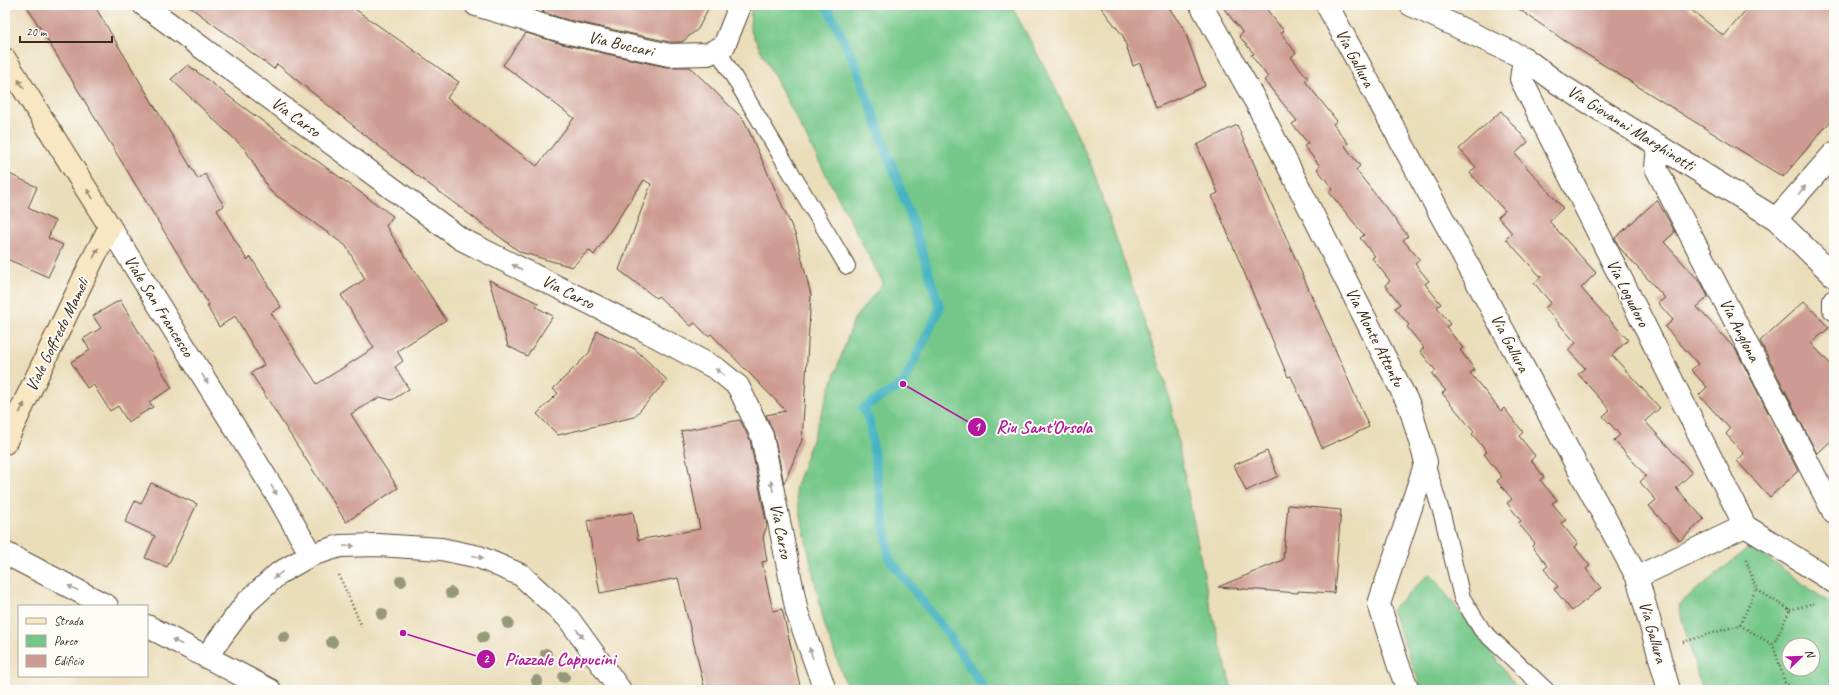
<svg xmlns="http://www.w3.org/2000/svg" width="1839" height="695" viewBox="0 0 1839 695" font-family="Caveat,sans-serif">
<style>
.green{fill:#75c789;stroke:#587854;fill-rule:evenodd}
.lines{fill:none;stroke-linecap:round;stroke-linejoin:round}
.stream{stroke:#45b3c1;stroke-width:9}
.building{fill:#cd9b91}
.lane-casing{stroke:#554535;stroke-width:18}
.street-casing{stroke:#554535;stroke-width:24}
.secondary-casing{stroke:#554535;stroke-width:24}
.path{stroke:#554535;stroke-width:2.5;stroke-dasharray:1 3;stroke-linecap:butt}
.lane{stroke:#fff;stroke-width:16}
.street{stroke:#fff;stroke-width:22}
.secondary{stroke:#f9e7c3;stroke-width:22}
.tree{fill:#959979}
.oneway{fill:#9a8870}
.oneway2{fill:#a79f9a}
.labels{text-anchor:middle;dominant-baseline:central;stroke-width:4;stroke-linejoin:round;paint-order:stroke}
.street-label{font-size:17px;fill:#3b2a1e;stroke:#fdfcf7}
.leader{fill:none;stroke:#b5179e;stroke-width:1.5}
.callout-dot{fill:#b5179e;stroke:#fdfcf7;stroke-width:1.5}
.mark-label{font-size:12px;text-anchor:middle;font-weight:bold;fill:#fff}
.callout-label{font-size:18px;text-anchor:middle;font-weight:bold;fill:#b5179e;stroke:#fdfcf7;stroke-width:4;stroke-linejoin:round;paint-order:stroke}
</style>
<rect width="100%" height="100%" fill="#fdfcf7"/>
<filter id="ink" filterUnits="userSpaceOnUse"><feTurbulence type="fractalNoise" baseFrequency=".025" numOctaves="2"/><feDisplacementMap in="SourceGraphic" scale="8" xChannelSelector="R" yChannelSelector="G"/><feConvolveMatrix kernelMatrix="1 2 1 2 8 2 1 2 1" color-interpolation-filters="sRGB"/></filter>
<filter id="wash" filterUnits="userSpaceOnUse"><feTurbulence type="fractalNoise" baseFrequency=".012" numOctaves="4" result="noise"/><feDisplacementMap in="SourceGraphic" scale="16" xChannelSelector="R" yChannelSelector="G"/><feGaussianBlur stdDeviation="0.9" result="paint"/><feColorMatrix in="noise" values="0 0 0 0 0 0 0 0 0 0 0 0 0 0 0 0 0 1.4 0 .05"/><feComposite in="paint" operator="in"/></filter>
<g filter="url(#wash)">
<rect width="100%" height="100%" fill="#eaddba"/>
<path class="green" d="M 751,5 L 1011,5 L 1052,81 L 1092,167 L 1168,391 L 1209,601 L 1232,690 L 848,690 L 824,624 L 795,489 L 854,319 L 883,283 L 750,30 Z
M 1751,546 L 1834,606 L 1834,690 L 1702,690 L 1678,605 ZM 1789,645 L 1813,645 L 1813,669 L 1789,669 Z
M 1430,573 L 1519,690 L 1422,690 L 1391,610 Z"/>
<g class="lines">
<path class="stream" d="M 826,5 L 854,61 L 913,223 L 940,308 L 903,384 L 863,408 L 869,420 L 890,560 L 948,634 L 985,690"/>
</g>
<g id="blocks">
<path class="building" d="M 26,5 L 94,5 L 198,179 L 205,174 L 224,206 L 217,210 L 247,260 L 251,257 L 281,307 L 271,313 L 317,384 L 374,348 L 341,295 L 365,279 L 346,246 L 270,191 L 245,149 L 171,79 L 188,65 L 243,107 L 393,216 L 386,226 L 446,320 L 397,351 L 403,361 L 395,367 L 409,389 L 392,400 L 380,397 L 351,414 L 398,488 L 346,522 L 251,373 L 264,365 L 235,316 L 219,327 L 207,306 L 209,305 Z
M 187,5 L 349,5 L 459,82 L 447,98 L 537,166 L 574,118 L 503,65 L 526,33 L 562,44 L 666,67 L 690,67 L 744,120 L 796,236 L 811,295 L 802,440 L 784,484 L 774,434 L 766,415 L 786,411 L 711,334 L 708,336 L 695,323 L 691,326 L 658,296 L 656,298 L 619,270 L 651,184 L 644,180 L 594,255 L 589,250 L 572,267 L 520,252 L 391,156 L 277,64 L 274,69 Z
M 548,5 L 710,5 L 698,29 L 682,42 L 670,42 L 568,20 L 542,12 Z
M 1099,5 L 1167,5 L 1184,29 L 1205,86 L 1156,108 L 1140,63 L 1133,66 L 1123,36 Z
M 1221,5 L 1263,5 L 1284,31 L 1281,33 L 1296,53 L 1291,57 L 1308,78 L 1305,81 L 1337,121 L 1333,124 L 1348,143 L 1345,146 L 1360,166 L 1356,170 L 1408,236 L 1403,240 L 1420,260 L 1415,264 L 1429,281 L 1425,284 L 1441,304 L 1437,307 L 1450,324 L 1446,327 L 1463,348 L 1460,350 L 1475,370 L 1470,373 L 1501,411 L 1504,408 L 1523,432 L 1519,436 L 1535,456 L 1531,460 L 1544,477 L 1540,480 L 1557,500 L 1552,503 L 1566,520 L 1561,523 L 1578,544 L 1575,547 L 1590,566 L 1586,569 L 1601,588 L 1572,611 L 1554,589 L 1558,587 L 1544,569 L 1548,566 L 1532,546 L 1535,543 L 1518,523 L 1521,521 L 1507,503 L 1512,499 L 1497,481 L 1502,477 L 1484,454 L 1487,452 L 1472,434 L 1474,432 L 1442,393 L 1446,391 L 1432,374 L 1436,371 L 1420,351 L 1424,348 L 1407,327 L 1409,325 L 1395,308 L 1400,304 L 1385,285 L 1390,281 L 1372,258 L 1375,256 L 1360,238 L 1364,235 L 1329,192 L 1333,189 L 1317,169 L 1320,166 L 1304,146 L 1308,143 L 1292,124 L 1297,121 L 1264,80 L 1268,77 L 1251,55 L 1254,54 L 1239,36 L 1243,33 Z
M 1513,5 L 1685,5 L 1724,36 L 1750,5 L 1834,5 L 1834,117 L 1783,177 L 1562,39 Z
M 1501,111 L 1528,142 L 1515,154 L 1563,208 L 1549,221 L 1596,273 L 1581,288 L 1628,340 L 1612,355 L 1660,408 L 1645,421 L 1692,473 L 1676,488 L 1704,519 L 1680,541 L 1649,506 L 1656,500 L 1640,482 L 1646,476 L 1614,440 L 1620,435 L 1603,416 L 1610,410 L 1578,374 L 1585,368 L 1568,350 L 1576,343 L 1545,308 L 1551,303 L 1534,283 L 1541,277 L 1506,239 L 1512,233 L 1498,217 L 1505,211 L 1470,173 L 1476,167 L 1459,149 Z
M 1237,125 L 1369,427 L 1322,448 L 1291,376 L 1288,377 L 1212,196 L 1218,193 L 1197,145 Z
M 5,172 L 37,187 L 28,208 L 55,221 L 48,238 L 63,245 L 48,277 L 7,259 L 5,262 Z
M 1657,200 L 1675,232 L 1664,242 L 1702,284 L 1708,297 L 1697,307 L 1736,350 L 1798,471 L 1770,497 L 1737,461 L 1744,454 L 1726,434 L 1730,429 L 1699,395 L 1707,387 L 1691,370 L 1698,364 L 1665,327 L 1673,320 L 1658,303 L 1665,298 L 1619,247 L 1615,238 Z
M 489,280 L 538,303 L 536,307 L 553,316 L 527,356 L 508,346 Z
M 120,300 L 172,388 L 149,402 L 153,407 L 128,422 L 118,406 L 110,411 L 93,384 L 87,388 L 71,362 L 90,350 L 83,339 L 101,328 L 93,316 Z
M 1804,301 L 1829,328 L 1811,343 L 1834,368 L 1834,438 L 1817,454 L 1760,341 Z
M 597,331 L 635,349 L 667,380 L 634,417 L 558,435 L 537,414 L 558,393 L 553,389 L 589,353 Z
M 740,420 L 750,440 L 767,526 L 763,537 L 767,561 L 762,562 L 773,611 L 782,609 L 801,690 L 705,690 L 678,578 L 600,593 L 587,521 L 633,512 L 638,540 L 700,529 L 681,431 Z
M 1267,451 L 1278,476 L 1246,491 L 1234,465 Z
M 151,483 L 197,504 L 167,567 L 145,558 L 155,536 L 125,522 L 135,501 L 141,504 Z
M 1288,505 L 1341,510 L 1334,593 L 1298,591 L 1298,593 L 1218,587 L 1283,560 Z"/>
</g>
</g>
<g filter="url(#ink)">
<use href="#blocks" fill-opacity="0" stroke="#554535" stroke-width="1"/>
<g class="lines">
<g class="lane-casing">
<path id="lane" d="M 717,49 L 847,266
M 1426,462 L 1443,518 L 1462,598 L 1482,630 L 1546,690"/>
</g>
<g class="street-casing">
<path id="street" d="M 144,5 L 461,239 L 644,330 L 717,369 L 738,386 L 762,436 L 797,612 L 825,690
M 476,5 L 565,32 L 669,55 L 708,54 L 724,46 L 738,11 L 735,5
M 1201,5 L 1257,104 L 1410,407 L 1426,462 L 1379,604 L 1398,664 L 1408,690
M 1327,5 L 1637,577 L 1669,690
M 1411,5 L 1524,58 L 1559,84 L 1776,219 L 1834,276
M 1524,58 L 1521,79 L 1745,526
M 1658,145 L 1656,168 L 1834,513
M 1776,219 L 1834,153
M 110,227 L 280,500 L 311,555
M 1834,301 L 1834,309
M 5,553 L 107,606
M 1637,577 L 1745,526 L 1834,582
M 147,626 L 270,690
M 206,657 L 246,603 L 279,573 L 311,555 L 340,546 L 378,545 L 441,549 L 479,557 L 521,575 L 568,618 L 620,690"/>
</g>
<g class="secondary-casing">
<path id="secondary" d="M 5,59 L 110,227 L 94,257 L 5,443"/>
</g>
<path class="path" d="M 1746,560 L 1756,589 L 1790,610 L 1773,645 L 1785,683 L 1797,690
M 339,575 L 363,629
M 1790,610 L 1814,603
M 1740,625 L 1773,645
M 1683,642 L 1740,625 L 1756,589
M 1781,690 L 1785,683"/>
<use href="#lane" class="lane"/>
<use href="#street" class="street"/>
<use href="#secondary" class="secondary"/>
</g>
<g class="tree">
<circle cx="401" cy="581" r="6"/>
<circle cx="451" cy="593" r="6"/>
<circle cx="382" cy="614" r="6"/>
<circle cx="508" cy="623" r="6"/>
<circle cx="284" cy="637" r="6"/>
<circle cx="483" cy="637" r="6"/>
<circle cx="332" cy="642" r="6"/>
<circle cx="546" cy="654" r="6"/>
<circle cx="564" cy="677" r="6"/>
<circle cx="537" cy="681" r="6"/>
</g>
<defs><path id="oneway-solid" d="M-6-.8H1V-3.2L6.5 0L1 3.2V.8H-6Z"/></defs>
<g class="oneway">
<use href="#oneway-solid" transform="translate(21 84) rotate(-122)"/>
<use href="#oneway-solid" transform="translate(90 194) rotate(-122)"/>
<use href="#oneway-solid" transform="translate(96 253) rotate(-62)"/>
<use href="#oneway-solid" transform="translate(22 408) rotate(-64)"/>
</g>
<g class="oneway2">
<use href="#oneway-solid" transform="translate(1802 190) rotate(-49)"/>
<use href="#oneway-solid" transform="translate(517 267) rotate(-153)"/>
<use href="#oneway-solid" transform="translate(720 372) rotate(-144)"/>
<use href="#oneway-solid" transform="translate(205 379) rotate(58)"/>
<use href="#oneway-solid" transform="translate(772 486) rotate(-101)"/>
<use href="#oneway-solid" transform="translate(274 490) rotate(58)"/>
<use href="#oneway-solid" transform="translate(349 546) rotate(-2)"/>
<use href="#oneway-solid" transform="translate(478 557) rotate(16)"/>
<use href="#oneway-solid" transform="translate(278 575) rotate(143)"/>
<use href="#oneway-solid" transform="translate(73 588) rotate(-153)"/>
<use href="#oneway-solid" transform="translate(580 634) rotate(53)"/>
<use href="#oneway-solid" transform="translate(177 642) rotate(-153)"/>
<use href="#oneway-solid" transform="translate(811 653) rotate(-109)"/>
</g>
</g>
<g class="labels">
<g class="street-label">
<text transform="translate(621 44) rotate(13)">Via Buccari</text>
<text transform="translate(1355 58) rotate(62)">Via Gallura</text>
<text transform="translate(296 117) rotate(36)">Via Carso</text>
<text transform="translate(1631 128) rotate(32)">Via Giovanni Marghinotti</text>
<text transform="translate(568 292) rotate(27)">Via Carso</text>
<text transform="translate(1628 293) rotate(63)">Via Logudoro</text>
<text transform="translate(159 306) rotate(58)">Viale San Francesco</text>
<text transform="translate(1740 330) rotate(63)">Via Anglona</text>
<text transform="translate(57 335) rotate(-64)">Viale Goffredo Mameli</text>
<text transform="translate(1375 337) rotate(63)">Via Monte Attentu</text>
<text transform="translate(1510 343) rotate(62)">Via Gallura</text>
<text transform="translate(781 531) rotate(79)">Via Carso</text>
<text transform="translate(1653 632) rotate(74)">Via Gallura</text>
</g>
</g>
<path class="leader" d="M903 384L977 427M403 633L486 659"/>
<g class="callout-dot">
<circle cx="903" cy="384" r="4"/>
<circle cx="403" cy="633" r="4"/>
<circle cx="977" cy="427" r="10"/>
<circle cx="486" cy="659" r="10"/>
</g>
<g class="mark-label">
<text x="977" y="431">1</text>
<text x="486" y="663">2</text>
</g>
<g class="callout-label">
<text x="1044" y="433">Riu Sant'Orsola</text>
<text x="560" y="665">Piazzale Cappucini</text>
</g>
<rect width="1839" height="695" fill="none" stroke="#fdfcf7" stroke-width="20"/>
<rect x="18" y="605" width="130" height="72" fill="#fdfcf7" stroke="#afa8a0"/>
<rect x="26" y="618" width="20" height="6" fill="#f9e7c3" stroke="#afa8a0"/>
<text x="54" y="625" font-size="12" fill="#3b2a1e">Strada</text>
<rect x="26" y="635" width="20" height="12" fill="#75c789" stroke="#afa8a0"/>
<text x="54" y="645" font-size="12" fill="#3b2a1e">Parco</text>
<rect x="26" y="655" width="20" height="12" fill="#cd9b91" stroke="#afa8a0"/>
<text x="54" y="665" font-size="12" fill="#3b2a1e">Edificio</text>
<g transform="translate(1801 657) rotate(67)"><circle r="19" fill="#fdfcf7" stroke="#afa8a0"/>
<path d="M0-3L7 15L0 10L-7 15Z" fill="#b5179e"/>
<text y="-6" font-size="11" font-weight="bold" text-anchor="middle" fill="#3b2a1e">N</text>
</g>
<path d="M20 36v6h92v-6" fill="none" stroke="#3b2a1e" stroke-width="2"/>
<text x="26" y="36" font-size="12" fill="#3b2a1e" stroke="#fdfcf7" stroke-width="3" paint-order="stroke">20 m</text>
</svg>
